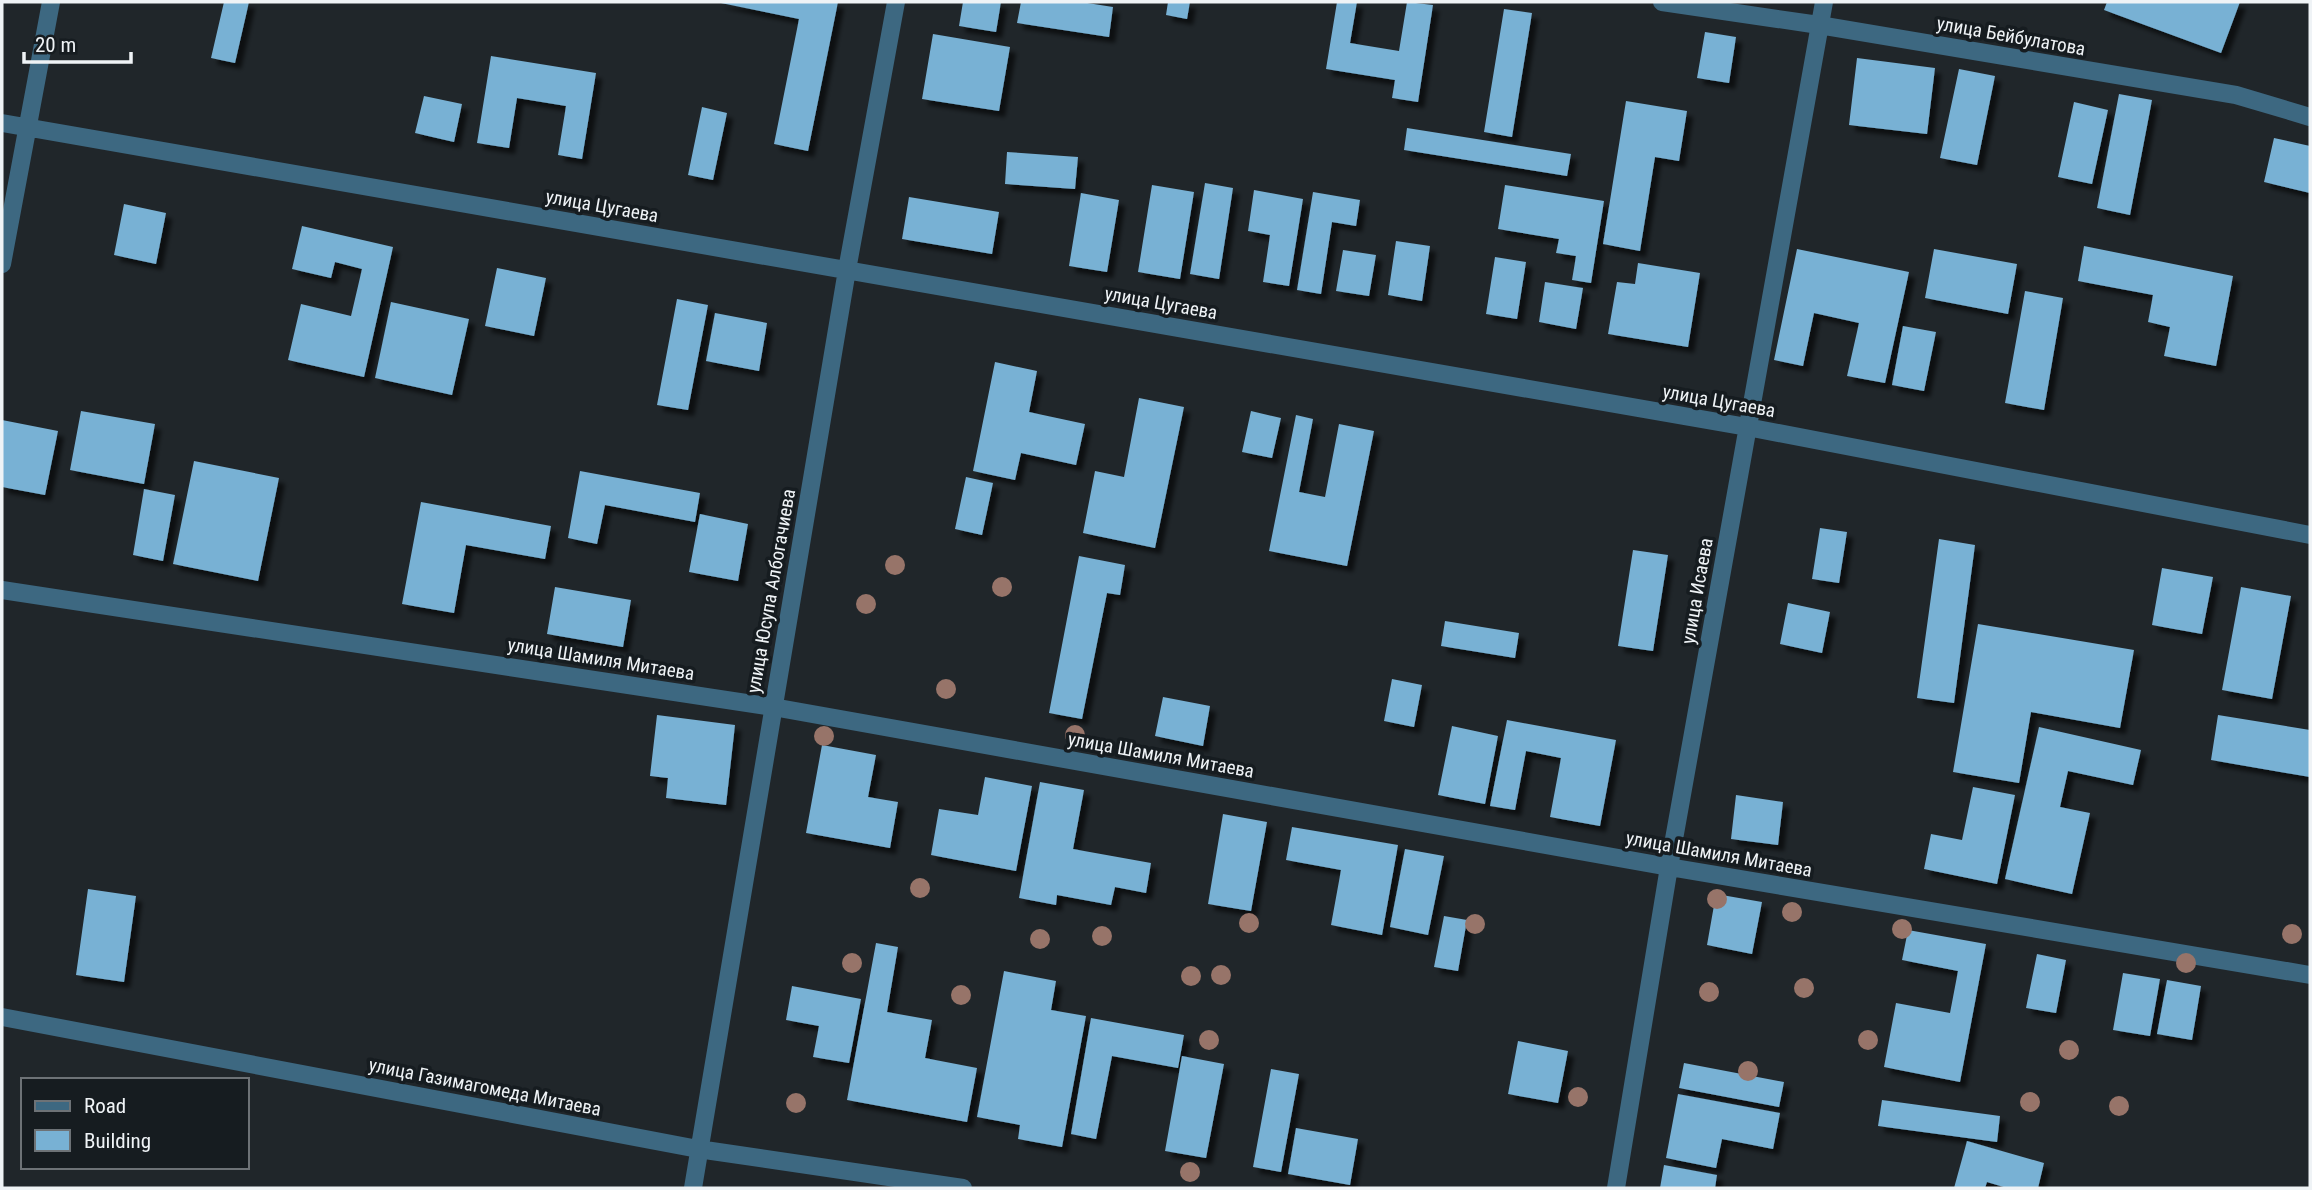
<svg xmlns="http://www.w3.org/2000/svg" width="2312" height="1190" viewBox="0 0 2312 1190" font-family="'Roboto Condensed',sans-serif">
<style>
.building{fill:#78b1d4;filter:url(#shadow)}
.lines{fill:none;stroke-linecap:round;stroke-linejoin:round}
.minor{stroke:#3d6881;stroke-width:18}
.tree{fill:#977469}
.labels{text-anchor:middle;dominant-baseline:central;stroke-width:7;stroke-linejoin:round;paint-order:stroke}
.street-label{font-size:19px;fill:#eff3f6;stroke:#161c20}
</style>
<defs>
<filter id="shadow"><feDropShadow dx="6" dy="6" stdDeviation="2" flood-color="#0009"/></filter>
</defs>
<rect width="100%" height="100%" fill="#20262a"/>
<path class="building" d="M 224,2 L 249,2 L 235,63 L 211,58 Z
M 716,2 L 838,2 L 808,151 L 774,144 L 799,19 Z
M 963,2 L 1001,2 L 996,32 L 959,26 Z
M 1021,2 L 1081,2 L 1113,7 L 1109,37 L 1017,23 Z
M 1168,2 L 1190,2 L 1187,19 L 1166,15 Z
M 1337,2 L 1357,2 L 1350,43 L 1399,51 L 1407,2 L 1433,5 L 1418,102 L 1392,98 L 1395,80 L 1326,69 Z
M 2107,2 L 2240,2 L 2221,53 L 2104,10 Z
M 1504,9 L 1532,13 L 1512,137 L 1484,132 Z
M 1705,32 L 1736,37 L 1729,83 L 1697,78 Z
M 933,34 L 1010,47 L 999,111 L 922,99 Z
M 491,56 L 596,73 L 582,159 L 558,155 L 566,106 L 517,98 L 509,148 L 477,143 Z
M 1857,58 L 1935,68 L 1927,134 L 1849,125 Z
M 1959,69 L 1995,76 L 1977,165 L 1940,158 Z
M 2119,94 L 2152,100 L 2130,215 L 2097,208 Z
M 424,96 L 462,104 L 454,142 L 415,133 Z
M 1626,101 L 1687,111 L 1679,161 L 1655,157 L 1640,251 L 1603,244 Z
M 2074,102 L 2108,110 L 2092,184 L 2058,177 Z
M 702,107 L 727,113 L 713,180 L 688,175 Z
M 1407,128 L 1571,154 L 1567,176 L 1404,150 Z
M 2274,138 L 2310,146 L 2310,193 L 2264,182 Z
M 1007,152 L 1078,157 L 1075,189 L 1005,184 Z
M 1205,183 L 1233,188 L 1219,279 L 1190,274 Z
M 1152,185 L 1194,192 L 1180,279 L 1138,272 Z
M 1505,185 L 1604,201 L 1591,283 L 1572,280 L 1576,256 L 1556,253 L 1559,239 L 1498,229 Z
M 1254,190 L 1303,199 L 1289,286 L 1263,282 L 1270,235 L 1248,231 Z
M 1313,192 L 1360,200 L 1356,226 L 1332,222 L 1321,294 L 1297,290 Z
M 1081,193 L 1119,200 L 1107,272 L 1069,266 Z
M 909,197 L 999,212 L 992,254 L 902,239 Z
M 124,204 L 166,213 L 156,264 L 114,255 Z
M 302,226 L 393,247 L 364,377 L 288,360 L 301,304 L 351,316 L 362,269 L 335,262 L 331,278 L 292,269 Z
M 1396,241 L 1430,246 L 1422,301 L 1388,295 Z
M 2084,246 L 2233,276 L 2216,366 L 2164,356 L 2170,327 L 2148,322 L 2153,295 L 2078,281 Z
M 1797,249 L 1909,272 L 1885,383 L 1847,376 L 1859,323 L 1814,313 L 1803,366 L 1774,360 Z
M 1934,249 L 2017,264 L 2008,314 L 1925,298 Z
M 1343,250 L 1376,255 L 1369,296 L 1336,291 Z
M 1495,257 L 1526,262 L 1517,319 L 1486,314 Z
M 1638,263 L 1700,273 L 1688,347 L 1608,334 L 1617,282 L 1635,284 Z
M 497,268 L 546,278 L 534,336 L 485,326 Z
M 1545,282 L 1583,288 L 1576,329 L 1539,322 Z
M 2025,291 L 2063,298 L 2044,410 L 2005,403 Z
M 677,299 L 708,305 L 688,410 L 657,405 Z
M 391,302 L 469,319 L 452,395 L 375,378 Z
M 715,313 L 767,323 L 759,371 L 706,361 Z
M 1903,326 L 1936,332 L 1924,391 L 1892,385 Z
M 995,362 L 1037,371 L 1029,412 L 1085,424 L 1076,465 L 1021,453 L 1015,480 L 973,471 Z
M 1139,398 L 1184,407 L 1155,548 L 1083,533 L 1095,471 L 1124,477 Z
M 81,411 L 155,424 L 144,484 L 70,470 Z
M 1251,411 L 1281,418 L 1272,458 L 1242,452 Z
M 1296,415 L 1313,419 L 1299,492 L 1325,497 L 1339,424 L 1374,431 L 1347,566 L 1269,551 Z
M 2,420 L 58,431 L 45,495 L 2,487 Z
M 194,461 L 279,478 L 258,581 L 173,564 Z
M 580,471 L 700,493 L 695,522 L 605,505 L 597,544 L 568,538 Z
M 966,477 L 993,483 L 982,535 L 955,529 Z
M 144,489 L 175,495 L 163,561 L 133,555 Z
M 421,502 L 551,526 L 545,559 L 466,545 L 454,613 L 402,604 Z
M 700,514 L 748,524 L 738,581 L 689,572 Z
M 1820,528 L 1847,532 L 1839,583 L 1812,579 Z
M 1939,539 L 1975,545 L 1954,703 L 1917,698 Z
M 1633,550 L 1668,555 L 1653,651 L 1618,646 Z
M 1079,556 L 1125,565 L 1120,595 L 1107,593 L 1082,719 L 1049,713 Z
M 2162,568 L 2213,577 L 2202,634 L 2152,625 Z
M 555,587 L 631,600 L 623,647 L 547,634 Z
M 2241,587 L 2291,596 L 2272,699 L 2222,690 Z
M 1788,603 L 1830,612 L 1822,653 L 1780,644 Z
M 1445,621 L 1519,633 L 1515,658 L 1441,646 Z
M 1978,624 L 2134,650 L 2120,728 L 2031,712 L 2019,783 L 1953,772 Z
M 1392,679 L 1422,685 L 1414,727 L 1384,721 Z
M 1163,697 L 1210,706 L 1203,746 L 1155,736 Z
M 657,715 L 735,725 L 726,805 L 666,798 L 668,778 L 650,776 Z
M 2218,715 L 2310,730 L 2310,777 L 2211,760 Z
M 1507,720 L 1616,740 L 1600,826 L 1550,817 L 1561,758 L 1526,751 L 1515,810 L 1490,806 Z
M 1452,726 L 1498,736 L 1485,804 L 1438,795 Z
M 2039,727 L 2141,750 L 2133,785 L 2068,771 L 2060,807 L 2090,813 L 2072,894 L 2005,879 Z
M 822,745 L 876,755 L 868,797 L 898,802 L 890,848 L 806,833 Z
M 985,777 L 1032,786 L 1016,871 L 931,855 L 939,809 L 978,815 Z
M 1040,782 L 1084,790 L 1073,849 L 1151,863 L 1146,893 L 1115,887 L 1111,905 L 1057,895 L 1056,905 L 1019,898 Z
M 1973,787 L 2015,795 L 1997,884 L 1924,869 L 1931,834 L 1962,840 Z
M 1736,795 L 1783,802 L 1778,845 L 1731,839 Z
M 1223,814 L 1267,822 L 1251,911 L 1208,904 Z
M 1292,827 L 1398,845 L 1382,935 L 1331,925 L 1341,870 L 1286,860 Z
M 1405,849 L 1444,856 L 1428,935 L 1390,927 Z
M 88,889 L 136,896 L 124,982 L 76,975 Z
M 1716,894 L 1762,902 L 1752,954 L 1707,945 Z
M 1444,916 L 1467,920 L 1458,971 L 1434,967 Z
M 1908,930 L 1986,944 L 1960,1082 L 1884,1067 L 1896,1003 L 1950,1013 L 1958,971 L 1902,960 Z
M 876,943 L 898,947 L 887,1012 L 932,1020 L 925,1058 L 977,1068 L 967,1122 L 847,1100 Z
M 2037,954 L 2066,960 L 2056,1013 L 2026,1008 Z
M 1004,971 L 1056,981 L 1051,1010 L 1086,1016 L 1062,1147 L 1018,1139 L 1020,1125 L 977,1117 Z
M 2123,973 L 2160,979 L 2150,1036 L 2113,1030 Z
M 2167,980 L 2201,986 L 2192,1040 L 2157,1034 Z
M 792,986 L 861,999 L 849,1063 L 813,1057 L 819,1026 L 786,1020 Z
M 1091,1018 L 1184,1035 L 1178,1068 L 1112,1056 L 1096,1139 L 1071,1134 Z
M 1518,1041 L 1568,1051 L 1558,1103 L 1508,1094 Z
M 1182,1056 L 1224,1064 L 1206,1158 L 1165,1151 Z
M 1684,1063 L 1784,1082 L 1779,1107 L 1679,1088 Z
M 1271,1069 L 1299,1074 L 1281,1172 L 1253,1167 Z
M 1678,1094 L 1780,1113 L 1773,1149 L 1722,1139 L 1716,1168 L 1666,1158 Z
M 1882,1100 L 2000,1116 L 1997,1142 L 1878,1126 Z
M 1296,1128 L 1358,1139 L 1350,1185 L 1288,1174 Z
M 1967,1141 L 2044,1163 L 2038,1188 L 2007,1188 L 1987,1182 L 1985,1188 L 1954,1188 Z
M 1664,1165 L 1717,1175 L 1715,1188 L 1660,1188 Z"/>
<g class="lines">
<path class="minor" d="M 1662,2 L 1819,25 L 2236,95 L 2310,117
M 2,123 L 1747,427 L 2310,535
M 2,264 L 51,2
M 2,590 L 773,707 L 1669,867 L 2310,975
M 2,1017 L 698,1149 L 963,1188
M 693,1188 L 847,270 L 896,2
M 1616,1188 L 1669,867 L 1824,2"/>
</g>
<g class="tree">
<circle cx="895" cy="565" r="10"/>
<circle cx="1002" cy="587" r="10"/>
<circle cx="866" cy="604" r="10"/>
<circle cx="946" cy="689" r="10"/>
<circle cx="1075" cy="735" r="10"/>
<circle cx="824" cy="736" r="10"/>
<circle cx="920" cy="888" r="10"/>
<circle cx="1717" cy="899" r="10"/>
<circle cx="1792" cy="912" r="10"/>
<circle cx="1249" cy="923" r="10"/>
<circle cx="1475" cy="924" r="10"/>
<circle cx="1902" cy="929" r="10"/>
<circle cx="2292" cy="934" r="10"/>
<circle cx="1102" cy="936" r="10"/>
<circle cx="1040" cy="939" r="10"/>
<circle cx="852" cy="963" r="10"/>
<circle cx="2186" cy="963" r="10"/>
<circle cx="1221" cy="975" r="10"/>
<circle cx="1191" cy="976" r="10"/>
<circle cx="1804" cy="988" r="10"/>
<circle cx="1709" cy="992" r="10"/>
<circle cx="961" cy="995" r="10"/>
<circle cx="1209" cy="1040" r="10"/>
<circle cx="1868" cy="1040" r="10"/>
<circle cx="2069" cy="1050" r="10"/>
<circle cx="1748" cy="1071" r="10"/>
<circle cx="1578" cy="1097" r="10"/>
<circle cx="2030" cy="1102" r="10"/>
<circle cx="796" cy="1103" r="10"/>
<circle cx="2119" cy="1106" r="10"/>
<circle cx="1190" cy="1172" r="10"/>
</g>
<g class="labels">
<g class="street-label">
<text transform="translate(2011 36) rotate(10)">улица Бейбулатова</text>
<text transform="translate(602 206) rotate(10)">улица Цугаева</text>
<text transform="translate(1161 303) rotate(10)">улица Цугаева</text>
<text transform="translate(1719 401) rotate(10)">улица Цугаева</text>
<text transform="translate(771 591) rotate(-80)">улица Юсупа Албогачиева</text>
<text transform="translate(1697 591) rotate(-80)">улица Исаева</text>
<text transform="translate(601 659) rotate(9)">улица Шамиля Митаева</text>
<text transform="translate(1161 755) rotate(10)">улица Шамиля Митаева</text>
<text transform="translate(1719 854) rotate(10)">улица Шамиля Митаева</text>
<text transform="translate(485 1087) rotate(11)">улица Газимагомеда Митаева</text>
</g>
</g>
<rect width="2312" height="1190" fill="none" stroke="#eff3f6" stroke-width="7"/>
<rect x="21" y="1078" width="228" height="91" fill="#161c20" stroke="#6d7276" stroke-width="2"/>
<rect x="35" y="1101" width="35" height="10" fill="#3d6881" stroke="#6d7276" stroke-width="2"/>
<text x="84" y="1113" font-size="21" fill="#eff3f6">Road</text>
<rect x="35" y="1130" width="35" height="21" fill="#78b1d4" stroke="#6d7276" stroke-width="2"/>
<text x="84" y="1148" font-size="21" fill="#eff3f6">Building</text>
<path d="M24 52v10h107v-10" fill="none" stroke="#eff3f6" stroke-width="3.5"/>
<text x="35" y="52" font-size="21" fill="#eff3f6" stroke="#161c20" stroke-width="5" paint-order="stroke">20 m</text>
</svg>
